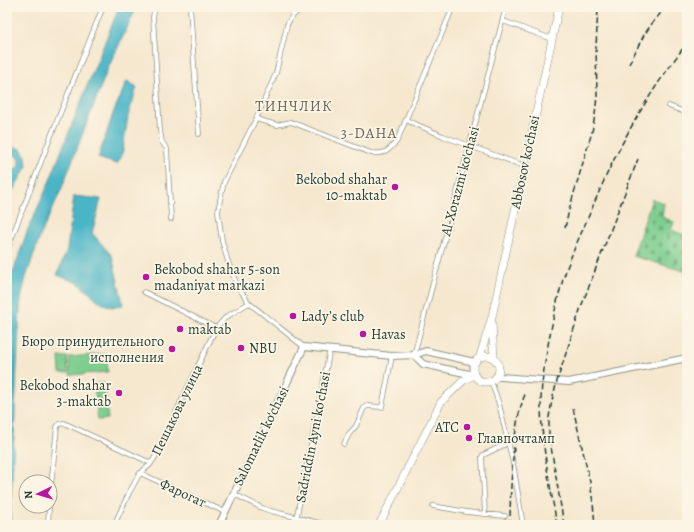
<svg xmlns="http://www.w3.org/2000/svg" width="694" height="532" viewBox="0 0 694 532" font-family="Alegreya,serif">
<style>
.cemetery{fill:url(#cemetery-stones);stroke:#4e8662}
.park{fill:#7dce8f;stroke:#4e8662}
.water{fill:#4ab5c7;stroke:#34797e}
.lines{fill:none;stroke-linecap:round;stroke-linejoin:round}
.street-casing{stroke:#8a9282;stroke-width:5.5}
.secondary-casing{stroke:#8a9282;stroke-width:8}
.primary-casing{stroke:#8a9282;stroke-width:8}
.street{stroke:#fff;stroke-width:4}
.secondary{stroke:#fff;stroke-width:6}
.primary{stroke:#fff;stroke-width:7}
.rail{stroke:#1f3d34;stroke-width:1.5;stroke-dasharray:6 3;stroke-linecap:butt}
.poi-dot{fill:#b5179e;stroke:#fcf5e5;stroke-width:1.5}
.labels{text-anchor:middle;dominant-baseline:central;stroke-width:3.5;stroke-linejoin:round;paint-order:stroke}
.street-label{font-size:14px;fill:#1f3d34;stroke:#fcf5e5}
.poi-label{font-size:14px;fill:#1f3d34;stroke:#fcf5e5;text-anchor:start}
.neighbourhood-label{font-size:15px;letter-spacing:1px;fill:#6a655b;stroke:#fcf5e5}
</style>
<defs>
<pattern id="cemetery-stones" width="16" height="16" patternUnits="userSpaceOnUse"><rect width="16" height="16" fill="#7dce8f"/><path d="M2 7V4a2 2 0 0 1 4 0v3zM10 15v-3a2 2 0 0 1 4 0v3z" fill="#66a876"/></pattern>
</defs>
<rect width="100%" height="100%" fill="#fcf5e5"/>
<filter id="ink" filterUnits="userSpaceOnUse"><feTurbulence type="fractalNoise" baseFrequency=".025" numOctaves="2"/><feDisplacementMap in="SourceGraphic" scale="8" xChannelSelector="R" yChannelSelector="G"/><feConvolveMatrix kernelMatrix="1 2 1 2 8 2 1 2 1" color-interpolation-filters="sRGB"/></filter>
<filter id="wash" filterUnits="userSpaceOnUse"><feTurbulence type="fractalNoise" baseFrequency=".012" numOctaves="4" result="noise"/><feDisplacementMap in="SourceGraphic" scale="16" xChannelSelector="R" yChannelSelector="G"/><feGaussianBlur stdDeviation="0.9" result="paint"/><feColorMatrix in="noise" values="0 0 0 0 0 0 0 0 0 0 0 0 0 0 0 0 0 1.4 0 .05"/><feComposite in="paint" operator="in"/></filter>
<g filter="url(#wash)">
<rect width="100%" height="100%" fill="#f6e8cf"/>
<path class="cemetery" d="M 652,199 L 664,203 L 662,217 L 674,222 L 671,230 L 687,236 L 687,272 L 633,256 Z"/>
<path class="park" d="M 106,354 L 108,372 L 70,375 L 69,357 Z
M 59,357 L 67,357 L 68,373 L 60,373 Z
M 104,383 L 106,399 L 96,400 L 94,384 Z
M 106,402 L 108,419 L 98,420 L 96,403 Z"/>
<path class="water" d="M 119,7 L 137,7 L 108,68 L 61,190 L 41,234 L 26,277 L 22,294 L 20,307 L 17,365 L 10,525 L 7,525 L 7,315 L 12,275 L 28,229 L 48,185 L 90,79 Z
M 127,81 L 137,87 L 128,116 L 122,156 L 117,164 L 98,158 L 114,111 Z
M 15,147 L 21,149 L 26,156 L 27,166 L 12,192 L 7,197 L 7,168 C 23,177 23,148 7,156 L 7,150 L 10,148 Z
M 74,196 L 101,199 L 92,233 L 112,256 L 121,295 L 123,305 L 112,307 L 101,303 L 78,283 L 57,275 L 67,249 Z"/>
</g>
<g filter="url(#ink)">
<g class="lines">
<g class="street-casing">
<path id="street" d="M 155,7 L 153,17 L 160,131 L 162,142 L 167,149 L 171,219
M 190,7 L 199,134
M 288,7 L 294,14
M 503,21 L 552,39
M 669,106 L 687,113
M 256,119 L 277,125 L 291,122 L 371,153 C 386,154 387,152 397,141 L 453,7
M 406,120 L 443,136 L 524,166
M 7,250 L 51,136 L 103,7
M 144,292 L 216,328
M 304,347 L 249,303 L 237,285 L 229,265 L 222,241 L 218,212 L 220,200 L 224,182 L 256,119 L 276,73 L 287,25 C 294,10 300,10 315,7
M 414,355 L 506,7
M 491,381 L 499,404 L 513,463 L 523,525
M 344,444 L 349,434 L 356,426 L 364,408 L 367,406 L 382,407 L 392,356
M 140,473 L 225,512
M 234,494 L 262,508 L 271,511 L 327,525
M 50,496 L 57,427 L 59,424 L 64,423 L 151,463
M 433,506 L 467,512 L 505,516
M 485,514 L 482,457 L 483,455 L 508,443
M 48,525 L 49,506
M 114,525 L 129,493 L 140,473 L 150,465 L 155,457 L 216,328 L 226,317 L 249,303
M 295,525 L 330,349"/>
</g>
<g class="secondary-casing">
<path id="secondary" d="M 414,355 L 423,364 L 474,375
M 497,376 L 501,377 L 569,382 L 687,358
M 219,525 L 304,347 L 392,356 L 414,355 L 426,351 L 474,362"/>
</g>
<g class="primary-casing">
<path id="primary" d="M 492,323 L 494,358
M473 369a13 13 0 1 1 26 0a13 13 0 1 1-26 0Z
M 480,356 L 492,317 L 559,7
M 379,525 L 441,402 L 464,380 L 474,375"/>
</g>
<use href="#street" class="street"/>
<use href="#secondary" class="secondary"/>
<use href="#primary" class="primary"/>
<path class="rail" d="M 629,64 L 644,35 L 653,22 L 666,7
M 565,228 L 569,210 L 592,132 L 595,115 L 597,96 L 596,47 L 598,7
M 573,408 L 590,482 L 593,503 L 595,525
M 510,525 C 510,502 511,480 513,458 C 515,435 517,413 526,392
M 557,525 C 550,485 541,443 541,402 C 541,383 545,364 548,345 C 552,324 556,304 562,283 C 569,259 580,236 590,213 C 599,192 608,170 619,150 C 638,112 661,77 687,43
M 564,525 L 549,435 L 549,417 L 552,401 L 557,381 L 581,307 L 638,159"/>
</g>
</g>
<g class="poi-dot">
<circle cx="395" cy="187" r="4"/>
<circle cx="146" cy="277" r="4"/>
<circle cx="293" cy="316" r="4"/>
<circle cx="180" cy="329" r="4"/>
<circle cx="363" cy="334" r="4"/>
<circle cx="241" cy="348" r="4"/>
<circle cx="172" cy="349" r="4"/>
<circle cx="119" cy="393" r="4"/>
<circle cx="467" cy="427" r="4"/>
<circle cx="469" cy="438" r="4"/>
</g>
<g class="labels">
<g class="street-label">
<text transform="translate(525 162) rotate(-78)">Abbosov ko'chasi</text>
<text transform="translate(460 181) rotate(-75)">Al-Xorazmi ko'chasi</text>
<text transform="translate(177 410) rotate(-64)">Пешакова улица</text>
<text transform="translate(261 436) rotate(-64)">Salomatlik ko‘chasi</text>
<text transform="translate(313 437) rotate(-79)">Sadriddin Ayni ko'chasi</text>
<text transform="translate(183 493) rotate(25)">Фарогат</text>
</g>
<g class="poi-label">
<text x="387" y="179" text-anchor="end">Bekobod shahar<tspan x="387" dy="16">10-maktab</tspan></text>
<text x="154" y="269">Bekobod shahar 5-son<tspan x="154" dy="16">madaniyat markazi</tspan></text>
<text x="301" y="316">Lady’s club</text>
<text x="188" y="329">maktab</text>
<text x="371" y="334">Havas</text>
<text x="164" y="341" text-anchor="end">Бюро принудительного<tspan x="164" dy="16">исполнения</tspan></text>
<text x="249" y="348">NBU</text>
<text x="111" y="385" text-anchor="end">Bekobod shahar<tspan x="111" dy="16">3-maktab</tspan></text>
<text x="459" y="427" text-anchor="end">АТС</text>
<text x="477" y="438">Главпочтамп</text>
</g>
<g class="neighbourhood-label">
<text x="294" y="106">ТИНЧЛИК</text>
<text x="369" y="133">3-DAHA</text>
</g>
</g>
<rect width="694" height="532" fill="none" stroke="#fcf5e5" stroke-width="24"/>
<g transform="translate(38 494) rotate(265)"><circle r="19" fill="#fcf5e5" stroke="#a4ab9e"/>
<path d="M0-3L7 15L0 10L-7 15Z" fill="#b5179e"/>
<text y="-6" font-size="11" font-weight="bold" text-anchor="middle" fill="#1f3d34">N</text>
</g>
</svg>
